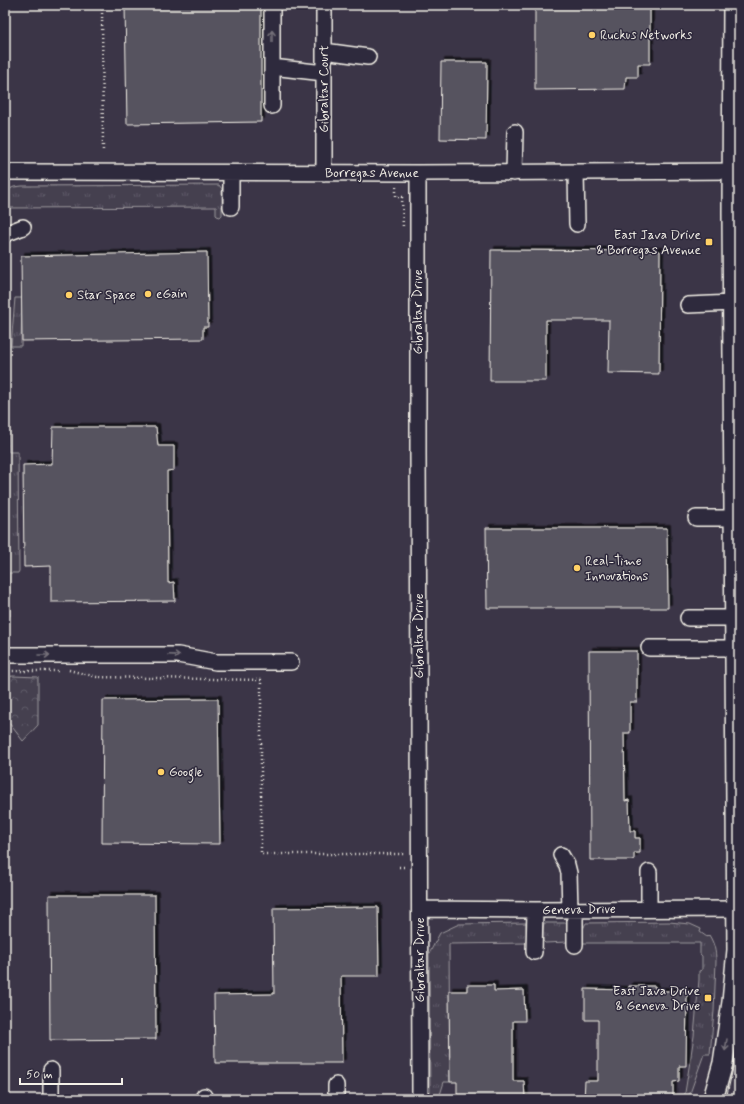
<svg xmlns="http://www.w3.org/2000/svg" width="744" height="1104" viewBox="0 0 744 1104" font-family="Mynerve,sans-serif">
<style>
.built{fill:#3b3647}
.grass{fill:url(#grass-tufts);stroke:#9c989c}
.park{fill:url(#park-crowns);stroke:#9c989c}
.building{fill:#56525f;stroke:#f4f1e8;filter:url(#shadow)}
.lines{fill:none;stroke-linecap:round;stroke-linejoin:round}
.minor-casing{stroke:#f4f1e8;stroke-width:18}
.major-casing{stroke:#f4f1e8;stroke-width:22}
.path{stroke:#f4f1e8;stroke-width:2.5;stroke-dasharray:1 3;stroke-linecap:butt}
.minor{stroke:#2f2a3d;stroke-width:15}
.major{stroke:#2f2a3d;stroke-width:19}
.tram{stroke:#f4f1e8;stroke-width:1}
.oneway{stroke:#747079}
.poi-dot{fill:#ffd166;stroke:#2f2a3d;stroke-width:1.5}
.labels{text-anchor:middle;dominant-baseline:central;stroke-width:3;stroke-linejoin:round;paint-order:stroke}
.poi-label{font-size:13px;fill:#f4f1e8;stroke:#2f2a3d;text-anchor:start}
.street-label{font-size:13px;fill:#f4f1e8;stroke:#2f2a3d}
</style>
<defs>
<pattern id="grass-tufts" width="24" height="20" patternUnits="userSpaceOnUse"><rect width="24" height="20" fill="#454050"/><path d="M3 7l-1-3M5 7V3M7 7l1-3M15 17l-1-3M17 17v-4M19 17l1-3" fill="none" stroke="#605c69"/></pattern>
<pattern id="park-crowns" width="20" height="18" patternUnits="userSpaceOnUse"><rect width="20" height="18" fill="#454050"/><path d="M2 6a3 3 0 1 1 6 0M12 15a3 3 0 1 1 6 0" fill="none" stroke="#605c69"/></pattern>
<filter id="shadow"><feDropShadow dx="3.5" dy="-3.5" stdDeviation="0" flood-color="#0009"/></filter>
</defs>
<rect width="100%" height="100%" fill="#2f2a3d"/>
<filter id="ink" filterUnits="userSpaceOnUse"><feTurbulence type="fractalNoise" baseFrequency=".025" numOctaves="2"/><feDisplacementMap in="SourceGraphic" scale="8" xChannelSelector="R" yChannelSelector="G"/><feConvolveMatrix kernelMatrix="1 2 1 2 8 2 1 2 1" color-interpolation-filters="sRGB"/></filter>
<g filter="url(#ink)">
<path class="built" d="M 5,5 L 739,5 L 739,1099 L 5,1099 Z"/>
<path class="grass" d="M 219,185 L 222,189 L 222,215 L 220,217 L 217,216 L 216,215 L 216,207 L 8,208 L 7,220 L 5,221 L 5,191 L 14,187 L 22,186 Z
M 15,298 L 22,298 L 21,346 L 11,346 Z
M 5,410 L 8,410 L 9,452 L 18,452 L 19,571 L 18,573 L 9,573 L 10,616 L 5,616 Z
M 669,922 L 690,924 L 701,929 L 700,932 L 707,937 L 709,935 C 714,943 716,951 716,961 L 714,1011 L 710,1054 L 704,1054 L 688,1099 L 684,1099 L 694,1036 L 699,980 L 699,971 L 702,970 L 702,956 L 700,954 L 700,943 L 583,943 L 583,929 L 586,923 Z
M 526,923 L 527,943 L 449,944 L 450,1082 L 444,1082 L 439,1098 L 430,1099 L 429,954 L 440,933 L 459,924 Z
M 544,923 L 566,923 L 568,928 L 568,941 L 567,942 L 545,943 L 543,941 L 543,929 Z"/>
<path class="park" d="M 13,676 L 38,677 L 38,725 L 23,741 L 6,719 L 5,716 L 5,677 Z"/>
<path class="building" d="M 125,5 L 261,5 L 261,122 L 127,124 Z
M 535,5 L 650,5 L 650,64 L 638,64 L 638,77 L 626,77 L 625,89 L 535,90 Z
M 441,62 L 487,62 L 486,140 L 440,139 Z
M 491,250 L 660,251 L 659,374 L 608,373 L 609,320 L 546,320 L 546,381 L 490,381 Z
M 207,252 L 208,327 L 203,327 L 203,339 L 22,341 L 21,256 Z
M 53,427 L 156,427 L 158,446 L 174,446 L 174,470 L 167,471 L 168,583 L 174,582 L 175,601 L 51,602 L 51,566 L 24,567 L 23,465 L 52,464 Z
M 486,528 L 667,528 L 668,608 L 487,608 Z
M 589,651 L 637,651 L 637,702 L 630,702 L 630,733 L 624,733 L 625,801 L 629,800 L 630,831 L 635,831 L 635,838 L 640,838 L 640,853 L 634,853 L 634,860 L 590,860 Z
M 218,699 L 220,844 L 102,843 L 103,700 Z
M 49,895 L 155,895 L 156,1039 L 50,1040 Z
M 378,907 L 379,976 L 341,976 L 342,1063 L 215,1063 L 214,995 L 274,994 L 273,908 Z
M 467,985 L 494,985 L 494,991 L 524,990 L 525,1021 L 513,1021 L 513,1081 L 524,1081 L 525,1099 L 464,1099 L 464,1097 L 457,1097 L 457,1082 L 450,1082 L 449,991 L 467,991 Z
M 629,986 L 655,986 L 655,991 L 687,991 L 686,1066 L 679,1066 L 679,1081 L 673,1082 L 673,1099 L 584,1099 L 585,1081 L 598,1081 L 598,1020 L 585,1020 L 585,989 L 629,990 Z"/>
<g class="lines">
<g class="minor-casing">
<path id="minor" d="M 272,5 L 272,106
M 324,5 L 324,173
M 324,51 L 368,57
M 272,67 L 324,73
M 5,172 L 418,173 L 739,171
M 418,173 L 418,453 L 419,695 L 420,1099
M 514,173 L 515,132
M 576,173 L 577,224
M 231,207 L 231,173
M 5,234 L 23,227
M 688,305 L 733,303
M 696,518 L 734,518
M 688,618 L 735,618
M 649,648 L 734,648
M 5,655 L 178,655 L 216,662 L 291,662
M 561,855 L 567,865 L 569,873 L 570,910
M 649,872 L 649,909
M 420,909 L 535,910 L 739,909
M 575,910 L 575,945
M 534,952 L 535,910
M 51,1070 L 51,1099
M 336,1085 L 336,1099
M 204,1096 L 204,1099"/>
</g>
<g class="major-casing">
<path id="major" d="M 713,1099 L 723,1063 L 732,1002 L 737,950 L 732,212 L 733,5"/>
</g>
<path class="path" d="M 102,5 L 103,153
M 396,187 L 396,197 L 403,197
M 402,197 L 403,228
M 9,670 L 12,671 L 58,671
M 69,670 L 97,677 L 261,680 L 261,854 L 404,854
M 399,867 L 407,867"/>
<use href="#minor" class="minor"/>
<use href="#major" class="major"/>
<path class="tram" d="M 726,1099 L 739,1042
M 736,1099 L 739,1087"/>
</g>
<defs><path id="oneway-shaft" d="M-6 0H5M1.5-3L5.5 0L1.5 3" fill="none" stroke-width="1.6" stroke-linecap="round" stroke-linejoin="round"/></defs>
<g class="oneway">
<use href="#oneway-shaft" transform="translate(272 36) rotate(-90)"/>
<use href="#oneway-shaft" transform="translate(44 655)"/>
<use href="#oneway-shaft" transform="translate(174 655) rotate(2)"/>
<use href="#oneway-shaft" transform="translate(726 1045) rotate(99)"/>
</g>
</g>
<g class="poi-dot">
<circle cx="592" cy="35" r="4"/>
<rect x="705" y="238" width="8" height="8" rx="2"/>
<circle cx="148" cy="294" r="4"/>
<circle cx="69" cy="295" r="4"/>
<circle cx="577" cy="568" r="4"/>
<circle cx="161" cy="772" r="4"/>
<rect x="704" y="994" width="8" height="8" rx="2"/>
</g>
<g class="labels">
<g class="poi-label">
<text x="600" y="35">Ruckus Networks</text>
<text x="701" y="235" text-anchor="end">East Java Drive<tspan x="701" dy="15">&amp; Borregas Avenue</tspan></text>
<text x="156" y="294">eGain</text>
<text x="77" y="295">Star Space</text>
<text x="585" y="561">Real-Time<tspan x="585" dy="15">Innovations</tspan></text>
<text x="169" y="772">Google</text>
<text x="700" y="991" text-anchor="end">East Java Drive<tspan x="700" dy="15">&amp; Geneva Drive</tspan></text>
</g>
<g class="street-label">
<text transform="translate(324 89) rotate(-90)">Gibraltar Court</text>
<text x="372" y="173">Borregas Avenue</text>
<text transform="translate(418 312) rotate(-90)">Gibraltar Drive</text>
<text transform="translate(419 636) rotate(-90)">Gibraltar Drive</text>
<text transform="translate(579 910) rotate(-1)">Geneva Drive</text>
<text transform="translate(420 960) rotate(-90)">Gibraltar Drive</text>
</g>
</g>
<rect width="744" height="1104" fill="none" stroke="#2f2a3d" stroke-width="20"/>
<rect x="10" y="10" width="724" height="1084" fill="none" stroke="#f4f1e8" stroke-width="1.5" filter="url(#ink)"/>
<path d="M20 1078v6h102v-6" fill="none" stroke="#f4f1e8" stroke-width="2"/>
<text x="26" y="1078" font-size="12" fill="#f4f1e8" stroke="#2f2a3d" stroke-width="3" paint-order="stroke">50 m</text>
</svg>
